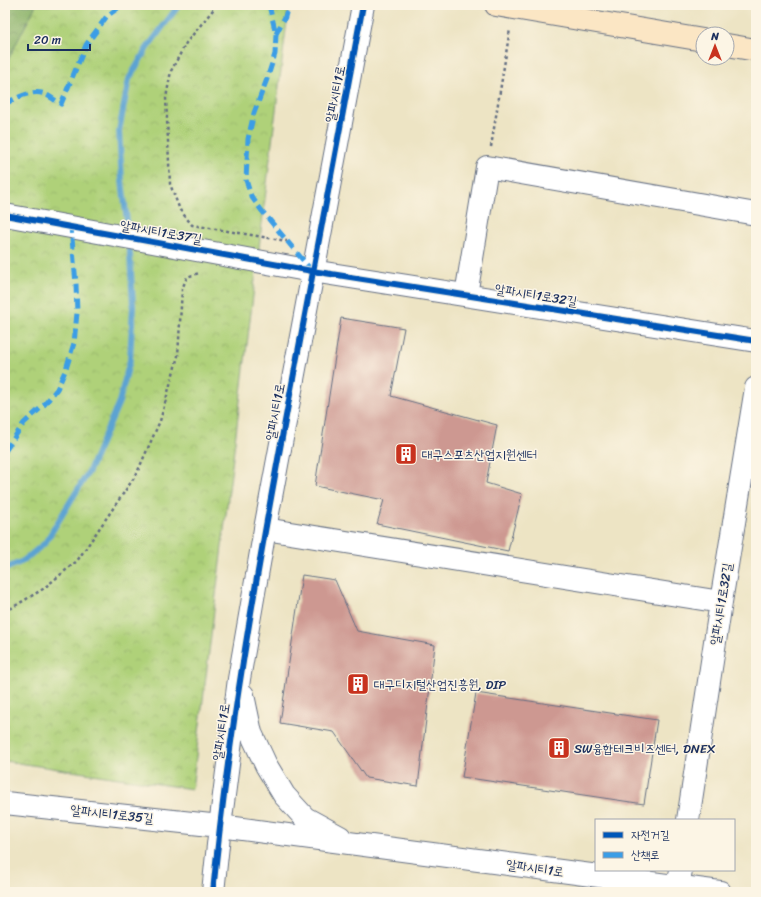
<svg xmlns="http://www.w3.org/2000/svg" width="761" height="897" viewBox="0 0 761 897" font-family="Sriracha,'Poor Story',sans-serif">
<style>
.forest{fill:url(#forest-crowns);stroke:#537164}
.park{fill:url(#park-crowns);stroke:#65806c}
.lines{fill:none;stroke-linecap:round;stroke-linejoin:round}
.stream{stroke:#5ca3d2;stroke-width:6}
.building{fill:#cd9891}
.minor-casing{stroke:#646e82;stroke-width:24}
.tertiary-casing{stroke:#646e82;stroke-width:24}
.secondary-casing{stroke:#646e82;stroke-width:24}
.path{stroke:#646e82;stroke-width:2.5;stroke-dasharray:3 3;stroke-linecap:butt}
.minor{stroke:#fff;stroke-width:22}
.tertiary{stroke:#fff;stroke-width:22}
.secondary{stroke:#fbe6c4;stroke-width:22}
.quiet{stroke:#3b9de6;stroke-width:5;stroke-dasharray:10 5;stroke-linecap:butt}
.cycleway-casing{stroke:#fcf5e5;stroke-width:8}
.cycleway{stroke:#0057b8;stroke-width:6}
.labels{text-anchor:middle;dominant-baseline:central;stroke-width:3;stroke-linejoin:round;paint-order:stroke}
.street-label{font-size:13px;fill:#1b2f5e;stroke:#fcf5e5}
.poi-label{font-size:13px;fill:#1b2f5e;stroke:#fcf5e5;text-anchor:start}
</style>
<defs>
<pattern id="forest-crowns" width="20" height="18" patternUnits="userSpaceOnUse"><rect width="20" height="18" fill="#8bb369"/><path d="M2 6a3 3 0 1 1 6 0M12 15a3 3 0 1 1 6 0" fill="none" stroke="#71925a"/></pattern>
<pattern id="park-crowns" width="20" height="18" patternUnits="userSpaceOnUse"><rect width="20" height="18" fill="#afd179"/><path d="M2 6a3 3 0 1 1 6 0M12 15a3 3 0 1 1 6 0" fill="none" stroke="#96b46b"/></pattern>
</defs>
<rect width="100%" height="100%" fill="#fcf5e5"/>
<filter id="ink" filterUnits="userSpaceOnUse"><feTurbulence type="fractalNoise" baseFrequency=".025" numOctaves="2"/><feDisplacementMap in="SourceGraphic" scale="8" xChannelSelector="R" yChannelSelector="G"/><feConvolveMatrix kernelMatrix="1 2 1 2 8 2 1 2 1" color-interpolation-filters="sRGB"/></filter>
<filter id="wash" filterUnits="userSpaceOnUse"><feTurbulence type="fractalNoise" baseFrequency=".012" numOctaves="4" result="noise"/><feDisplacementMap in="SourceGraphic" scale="16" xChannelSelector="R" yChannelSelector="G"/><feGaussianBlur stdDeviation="0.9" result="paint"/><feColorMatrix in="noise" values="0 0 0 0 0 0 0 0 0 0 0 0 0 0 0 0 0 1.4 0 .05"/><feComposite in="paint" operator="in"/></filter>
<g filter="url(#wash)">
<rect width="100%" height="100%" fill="#ede4c4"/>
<path class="forest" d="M 5,5 L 36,5 L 5,66 Z"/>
<path class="park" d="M 36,5 L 289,5 L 192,789 L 5,761 L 5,66 Z"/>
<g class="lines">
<path class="stream" d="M 5,569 L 23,561 L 45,543 L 89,471 L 119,402 L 130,360 L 133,306 L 129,238 L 122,180 L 119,131 L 129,79 L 147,48 L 179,5"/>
</g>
<g id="blocks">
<path class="building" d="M 341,318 L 404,328 L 391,396 L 497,425 L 486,483 L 522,494 L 508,551 L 377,524 L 384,500 L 315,486 Z
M 302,575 L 335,580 L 357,631 L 435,645 L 418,786 L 366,778 L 334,732 L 280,723 Z
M 476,693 L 657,720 L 644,804 L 462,777 Z"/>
</g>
</g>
<g filter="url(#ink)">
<use href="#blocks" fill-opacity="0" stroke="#646e82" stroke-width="1"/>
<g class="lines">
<g class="minor-casing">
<path id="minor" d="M 5,215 L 312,271 L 756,341
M 466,295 L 487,167 L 756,214
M 265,529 L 721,602
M 5,803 L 220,826 L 213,892
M 688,820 L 721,602 L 756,388
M 677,892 L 681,870"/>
</g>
<g class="tertiary-casing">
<path id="tertiary" d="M 363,5 L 265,529 L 239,679 L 220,826 L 720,892
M 243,695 L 251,733 L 266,765 L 284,795 L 305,818 L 340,837"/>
</g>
<g class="secondary-casing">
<path id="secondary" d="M 496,5 L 703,40
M 727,45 L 756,50"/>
</g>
<path class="path" d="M 217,5 L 186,43 L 171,71 L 166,98 L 170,184 L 180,210 L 192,225 L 287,241
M 491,147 L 510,29
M 5,612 L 43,589 L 77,561 L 136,475 L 160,421 L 178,356 L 182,289 L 187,277 L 199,273"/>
<use href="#minor" class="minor"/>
<use href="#tertiary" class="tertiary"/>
<use href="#secondary" class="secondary"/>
<path class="quiet" d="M 269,5 L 276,34 L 275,54 L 267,79 L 254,113 L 248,139 L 246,180 L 251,196 L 262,211 L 312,271
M 276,34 L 285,17 L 288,5
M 5,104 C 16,98 32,89 45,94 C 51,97 56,101 61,104 L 86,45 L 107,16 L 122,5
M 5,451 L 24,423 L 44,405 L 57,389 L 66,369 L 74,343 L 77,313 L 76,284 L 71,227"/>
<g class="cycleway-casing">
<path id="cycleway" d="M 5,215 L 312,271 L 756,341
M 213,892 C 228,737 255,584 283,432 C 309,289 336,147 363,5"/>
</g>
<use href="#cycleway" class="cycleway"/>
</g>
</g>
<defs>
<g id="building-square" transform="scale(1.15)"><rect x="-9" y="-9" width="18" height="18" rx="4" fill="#c8321e" stroke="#fcf5e5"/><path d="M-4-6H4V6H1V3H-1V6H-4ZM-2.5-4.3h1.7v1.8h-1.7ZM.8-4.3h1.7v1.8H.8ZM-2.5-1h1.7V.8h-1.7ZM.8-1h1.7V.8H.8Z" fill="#fff"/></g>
</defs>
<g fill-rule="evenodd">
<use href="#building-square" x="406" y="454"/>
<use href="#building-square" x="358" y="684"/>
<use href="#building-square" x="559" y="748"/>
</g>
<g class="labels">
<g class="street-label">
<text transform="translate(335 94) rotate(-79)">알파시티1로</text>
<text transform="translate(161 232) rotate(10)">알파시티1로37길</text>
<text transform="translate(536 295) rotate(9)">알파시티1로32길</text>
<text transform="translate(275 412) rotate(-80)">알파시티1로</text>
<text transform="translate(721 604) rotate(-81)">알파시티1로32길</text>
<text transform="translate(221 732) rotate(-82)">알파시티1로</text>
<text transform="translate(112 814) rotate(6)">알파시티1로35길</text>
<text transform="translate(535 868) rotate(8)">알파시티1로</text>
</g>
<g class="poi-label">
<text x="422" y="454">대구스포츠산업지원센터</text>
<text x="374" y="684">대구디지털산업진흥원, DIP</text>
<text x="574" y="748">SW융합테크비즈센터, DNEX</text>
</g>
</g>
<rect width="761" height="897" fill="none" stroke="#fcf5e5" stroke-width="20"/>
<rect x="595" y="819" width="140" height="52" fill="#fcf5e5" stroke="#a2a6af"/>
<rect x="603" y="832" width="20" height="6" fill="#0057b8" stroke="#a2a6af"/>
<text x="631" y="839" font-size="12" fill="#1b2f5e">자전거길</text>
<rect x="603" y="852" width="20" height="6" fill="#3b9de6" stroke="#a2a6af"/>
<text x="631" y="859" font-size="12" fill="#1b2f5e">산책로</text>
<g transform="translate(715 46)"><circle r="19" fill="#fcf5e5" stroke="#a2a6af"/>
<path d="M0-3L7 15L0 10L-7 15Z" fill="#c8321e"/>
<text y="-6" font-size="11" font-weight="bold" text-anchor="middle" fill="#1b2f5e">N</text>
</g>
<path d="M28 44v6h62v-6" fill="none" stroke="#1b2f5e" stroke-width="2"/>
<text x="34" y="44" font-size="12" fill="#1b2f5e" stroke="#fcf5e5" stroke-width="3" paint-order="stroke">20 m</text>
</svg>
